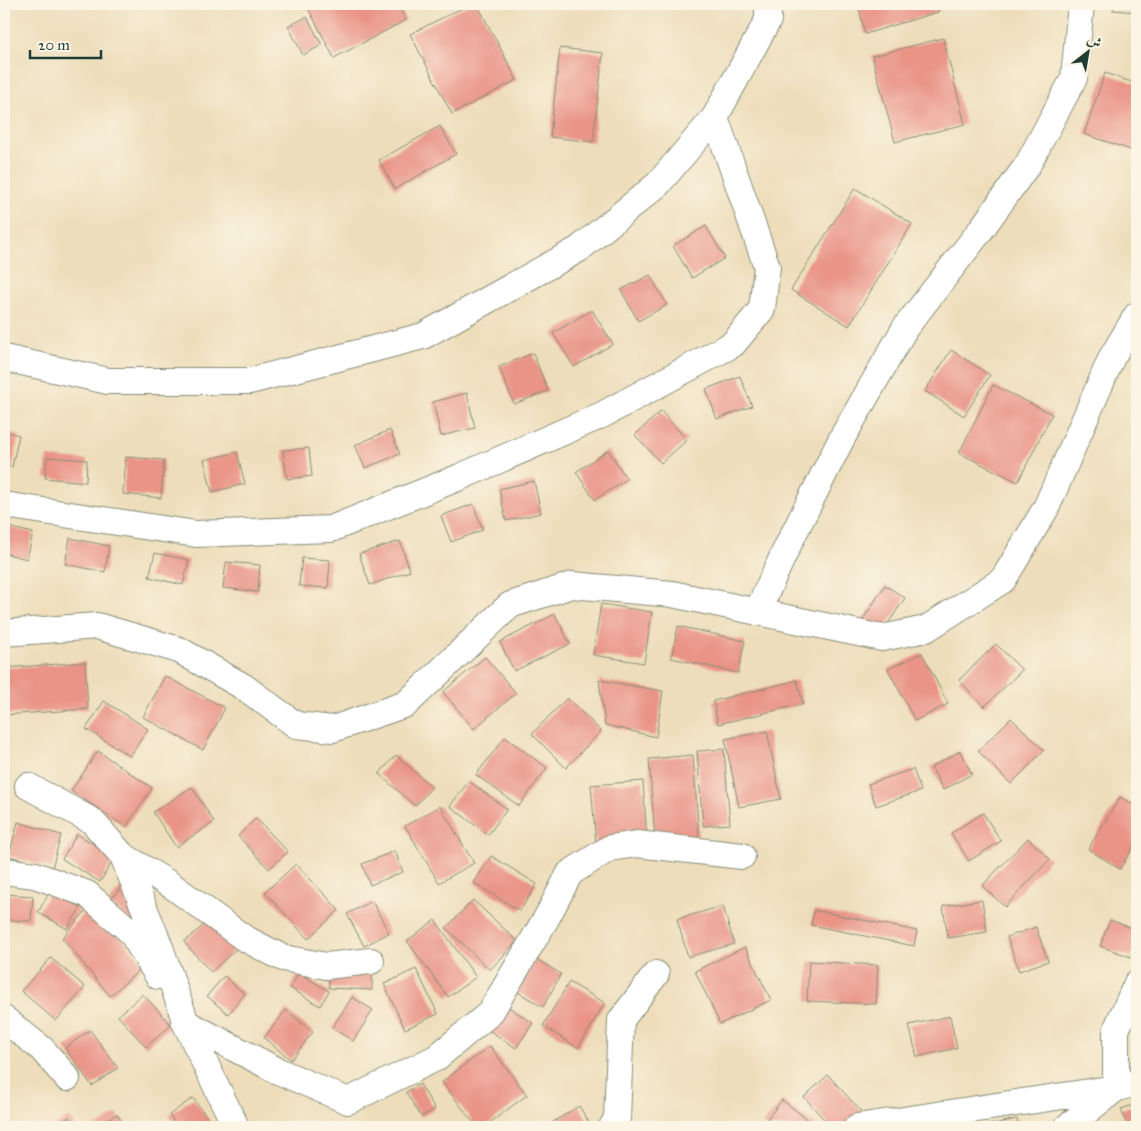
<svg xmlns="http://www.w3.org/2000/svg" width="1141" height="1131" viewBox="0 0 1141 1131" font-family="'IM FELL Great Primer',Amiri,serif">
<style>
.building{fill:#e99487}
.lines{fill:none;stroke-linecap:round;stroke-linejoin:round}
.street-casing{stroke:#868d77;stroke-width:28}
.street{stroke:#fff;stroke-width:26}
</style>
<rect width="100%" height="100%" fill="#fcf5e5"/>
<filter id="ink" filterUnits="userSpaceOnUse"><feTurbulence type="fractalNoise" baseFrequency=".02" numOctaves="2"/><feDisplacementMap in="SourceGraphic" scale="10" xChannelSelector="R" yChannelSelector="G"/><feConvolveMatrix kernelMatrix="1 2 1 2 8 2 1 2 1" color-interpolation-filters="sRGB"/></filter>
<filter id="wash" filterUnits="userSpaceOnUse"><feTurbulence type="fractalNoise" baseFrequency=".0096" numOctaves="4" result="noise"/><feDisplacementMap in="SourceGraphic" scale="20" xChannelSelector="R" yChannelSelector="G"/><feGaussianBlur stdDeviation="1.12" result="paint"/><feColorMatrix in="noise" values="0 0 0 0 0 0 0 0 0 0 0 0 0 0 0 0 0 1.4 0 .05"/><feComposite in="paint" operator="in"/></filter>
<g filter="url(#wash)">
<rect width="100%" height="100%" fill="#edddba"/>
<g id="blocks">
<path class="building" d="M 306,4 L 397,4 L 406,20 L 334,58 Z
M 470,4 L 477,4 L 517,80 L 452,114 L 410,34 Z
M 858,4 L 940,4 L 938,12 L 865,34 Z
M 1114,4 L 1137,4 L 1137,12 L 1113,10 Z
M 307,17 L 322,45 L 303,55 L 288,26 Z
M 943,38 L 965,124 L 895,142 L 872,56 Z
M 560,48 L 603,53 L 593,142 L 550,137 Z
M 1105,73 L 1137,84 L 1137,152 L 1084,134 Z
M 440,126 L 456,154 L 395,189 L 379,160 Z
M 855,188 L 912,224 L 849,326 L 791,290 Z
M 706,226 L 725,258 L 692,278 L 673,246 Z
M 650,275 L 667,305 L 638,321 L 621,290 Z
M 592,310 L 613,344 L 574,367 L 553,333 Z
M 951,350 L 990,375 L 964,416 L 925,391 Z
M 533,353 L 548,391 L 514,404 L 499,367 Z
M 740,376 L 752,406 L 717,419 L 706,389 Z
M 993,385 L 1052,414 L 1018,482 L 959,453 Z
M 467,393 L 475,428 L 441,436 L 433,402 Z
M 661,411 L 687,440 L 661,463 L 635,435 Z
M 390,430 L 400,454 L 365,468 L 355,445 Z
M 4,431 L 19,435 L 12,467 L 4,465 Z
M 309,448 L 312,476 L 287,479 L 283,450 Z
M 608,450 L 627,479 L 595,500 L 576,472 Z
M 237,452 L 245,484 L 212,492 L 204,460 Z
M 47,457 L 87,460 L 86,482 L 45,478 Z
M 126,457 L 164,460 L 161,498 L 123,494 Z
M 534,481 L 541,513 L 506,521 L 499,489 Z
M 473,504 L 483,530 L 451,542 L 441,516 Z
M 4,526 L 33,533 L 27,559 L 4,553 Z
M 70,538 L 109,546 L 105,572 L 65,564 Z
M 400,541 L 410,571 L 370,585 L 359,554 Z
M 155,553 L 189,560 L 183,585 L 149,577 Z
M 302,558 L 330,560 L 328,588 L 299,586 Z
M 226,562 L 260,565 L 258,592 L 223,588 Z
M 885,585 L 905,598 L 881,634 L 862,621 Z
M 601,604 L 652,612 L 644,663 L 593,655 Z
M 555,614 L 570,644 L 514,671 L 500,642 Z
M 678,626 L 745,641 L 738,673 L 671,658 Z
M 996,644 L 1022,670 L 984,707 L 959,680 Z
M 922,653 L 948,704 L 915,721 L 888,669 Z
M 485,657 L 516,693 L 474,729 L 443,692 Z
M 85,662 L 88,709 L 4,715 L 4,668 Z
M 165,676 L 225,708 L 203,750 L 143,717 Z
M 599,680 L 663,691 L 656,737 L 605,725 Z
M 797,680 L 803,704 L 718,724 L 713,701 Z
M 567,698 L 601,731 L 566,768 L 532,734 Z
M 104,701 L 148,729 L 130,756 L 86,729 Z
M 1011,718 L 1044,750 L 1011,784 L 978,751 Z
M 767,731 L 781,799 L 739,807 L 725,739 Z
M 505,737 L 547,768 L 519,806 L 476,775 Z
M 724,749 L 730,824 L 703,826 L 697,751 Z
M 98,751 L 152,788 L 126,827 L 71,791 Z
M 960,751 L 972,774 L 943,790 L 931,767 Z
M 396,755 L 432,787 L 415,806 L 379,774 Z
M 693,755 L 699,837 L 655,840 L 649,759 Z
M 913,769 L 921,791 L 876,806 L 868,784 Z
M 469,781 L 507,809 L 488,835 L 450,806 Z
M 643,781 L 647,840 L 596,843 L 591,785 Z
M 192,787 L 214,822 L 176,847 L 153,812 Z
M 1120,797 L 1137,807 L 1137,841 L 1120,869 L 1088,849 Z
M 440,806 L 474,863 L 439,883 L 405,826 Z
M 983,813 L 1001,841 L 969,861 L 951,833 Z
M 256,818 L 288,852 L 269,869 L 238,836 Z
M 18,822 L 61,835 L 52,868 L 9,856 Z
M 77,834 L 115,857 L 100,882 L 62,859 Z
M 1028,838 L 1050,859 L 1005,907 L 982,886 Z
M 395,851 L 403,872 L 370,885 L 362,864 Z
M 491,856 L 537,884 L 520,911 L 474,883 Z
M 296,864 L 339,910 L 308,939 L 265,892 Z
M 126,880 L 152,937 L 109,903 Z
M 51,890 L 81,907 L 67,929 L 38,912 Z
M 4,894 L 33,896 L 31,921 L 4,920 Z
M 473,900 L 517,941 L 490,970 L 446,928 Z
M 982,900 L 987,932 L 948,938 L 943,906 Z
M 372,901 L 389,933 L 364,946 L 347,914 Z
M 92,904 L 145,965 L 110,996 L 62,938 Z
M 723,906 L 734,944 L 688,957 L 677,919 Z
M 814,910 L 917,931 L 914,946 L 811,925 Z
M 211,919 L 237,948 L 211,972 L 184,942 Z
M 435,920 L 476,977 L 448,997 L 407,941 Z
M 1110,920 L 1137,930 L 1137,939 L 1131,957 L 1100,946 Z
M 1036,927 L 1048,961 L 1019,971 L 1007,937 Z
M 745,947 L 771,1000 L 720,1024 L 695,971 Z
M 51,958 L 85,987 L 56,1021 L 21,991 Z
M 536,959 L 561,974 L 543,1007 L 516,991 Z
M 809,961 L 878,965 L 876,1004 L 807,1001 Z
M 416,969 L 438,1014 L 405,1029 L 384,984 Z
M 299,973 L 329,991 L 320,1006 L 290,988 Z
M 329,973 L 372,974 L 372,990 L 329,988 Z
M 224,976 L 245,994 L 228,1014 L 207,996 Z
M 569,982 L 605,1003 L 578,1048 L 543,1026 Z
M 143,994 L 171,1025 L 146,1047 L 118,1016 Z
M 352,997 L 373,1010 L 353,1041 L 332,1028 Z
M 507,1006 L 533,1023 L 516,1048 L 490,1031 Z
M 286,1010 L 313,1032 L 291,1060 L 264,1038 Z
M 950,1016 L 957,1048 L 917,1057 L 909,1025 Z
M 90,1030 L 118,1068 L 92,1086 L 65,1048 Z
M 490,1046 L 527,1095 L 484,1127 L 477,1127 L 442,1082 Z
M 828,1075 L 861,1111 L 843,1127 L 831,1127 L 804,1097 Z
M 420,1084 L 435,1109 L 421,1117 L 406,1092 Z
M 193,1098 L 214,1127 L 178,1127 L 169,1115 Z
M 782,1100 L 818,1127 L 768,1127 L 763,1124 Z
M 1137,1104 L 1137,1127 L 1127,1127 L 1121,1109 Z
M 579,1106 L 592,1127 L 545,1127 Z
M 117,1114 L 126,1127 L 95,1127 Z
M 69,1117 L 76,1127 L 52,1127 Z
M 1017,1119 L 1019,1127 L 984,1127 L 984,1126 Z"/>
</g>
</g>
<g filter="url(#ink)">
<use href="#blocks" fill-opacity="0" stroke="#868d77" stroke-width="1"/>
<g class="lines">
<g class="street-casing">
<path id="street" d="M 4,358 L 108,381 L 250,381 L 423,336 L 579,249 L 658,184 L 715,117 L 768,20 L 768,4
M 4,505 L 196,534 L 331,529 L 460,477 L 602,415 L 733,344 L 762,309 L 767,267 L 715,117
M 757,612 L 789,543 L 842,438 L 905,328 L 980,231 L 1028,164 L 1074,78 L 1081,4
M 4,633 L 97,626 L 179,650 L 244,687 L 296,725 L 333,729 L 406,704 L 510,605 L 572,585 L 672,594 L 882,638 L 926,629 L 1003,580 L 1046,508 L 1112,357 L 1137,315
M 28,786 L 92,821 L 123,856 L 160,947 L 186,1023 L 278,1071 L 348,1101 L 436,1058 L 490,1013 L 547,917 L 570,873 L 610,848 L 637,844 L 742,856
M 123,856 L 171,885 L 244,938 L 283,958 L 326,966 L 371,961
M 4,871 L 35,875 L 87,894 L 131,932 L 158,976
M 4,1019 L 42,1049 L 67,1078
M 184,1020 L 236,1127
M 1116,1088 L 1116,1030 L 1137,983
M 612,1127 L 617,1119 L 621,1020 L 656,974
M 857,1127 L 1116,1088 L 1137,1083
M 1067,1127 L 1115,1089"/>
</g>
<use href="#street" class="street"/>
</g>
</g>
<rect width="1141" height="1131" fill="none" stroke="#fcf5e5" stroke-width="20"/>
<g transform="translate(1088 52) rotate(31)" stroke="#fcf5e5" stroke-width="4" paint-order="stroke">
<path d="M0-4L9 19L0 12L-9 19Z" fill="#1f3d34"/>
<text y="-8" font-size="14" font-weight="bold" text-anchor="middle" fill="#1f3d34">ش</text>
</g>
<path d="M30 50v8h71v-8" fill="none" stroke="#1f3d34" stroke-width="2.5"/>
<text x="38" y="50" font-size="15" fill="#1f3d34" stroke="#fcf5e5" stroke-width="4" paint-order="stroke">20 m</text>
</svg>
